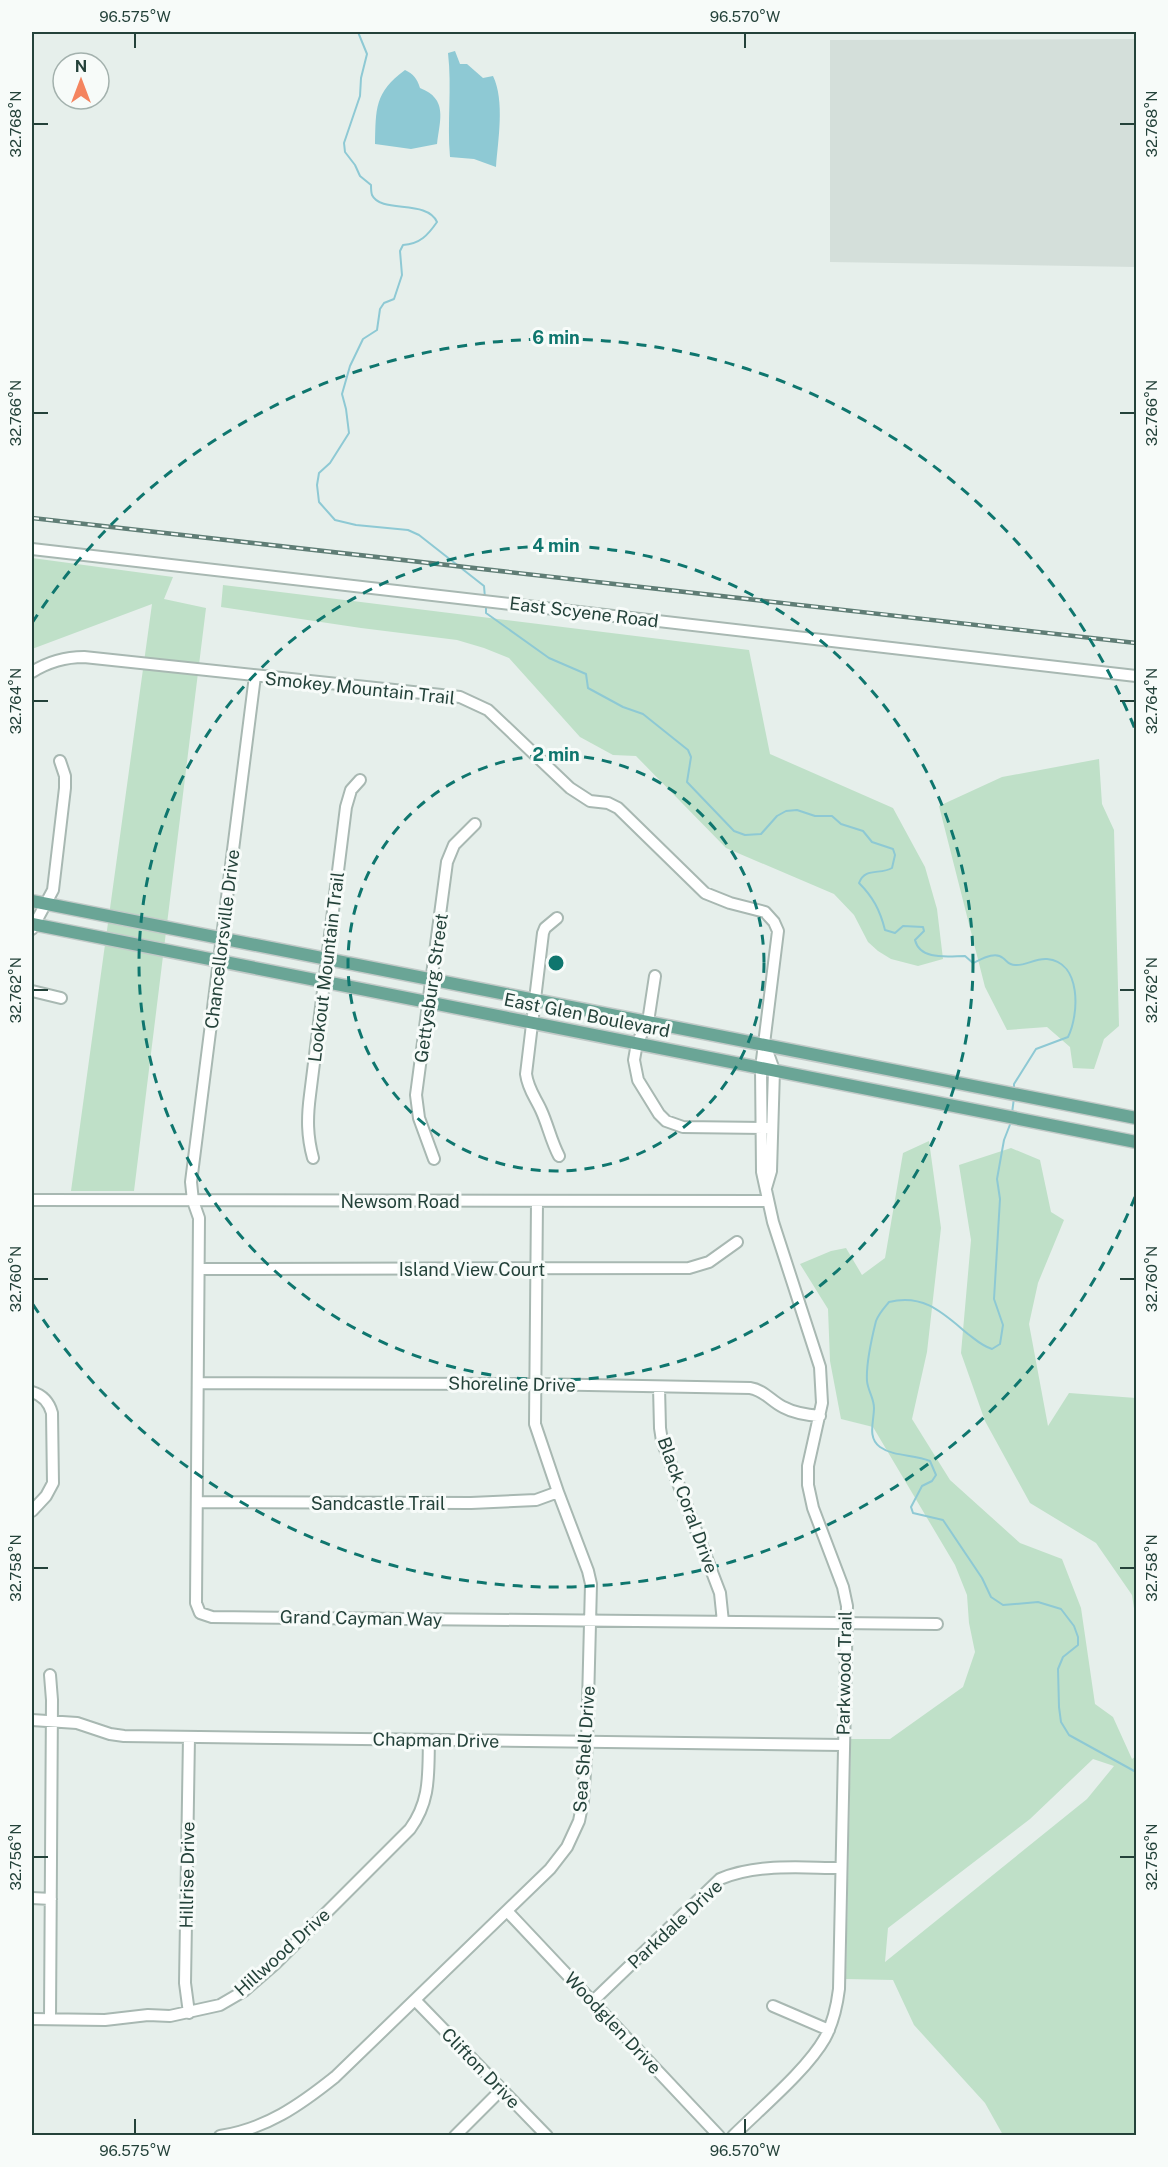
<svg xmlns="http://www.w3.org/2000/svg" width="1168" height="2167" viewBox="0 0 1168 2167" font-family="'Public Sans',sans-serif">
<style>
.built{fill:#d4dfda}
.green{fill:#bfe0c8;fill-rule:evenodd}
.water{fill:#8ec9d4}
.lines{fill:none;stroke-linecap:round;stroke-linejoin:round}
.stream{stroke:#8ec9d4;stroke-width:2}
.minor-casing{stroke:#a8b8b2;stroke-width:14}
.major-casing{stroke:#c2cac8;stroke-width:15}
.minor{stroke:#fff;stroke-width:10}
.major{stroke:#6aa596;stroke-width:12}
.rail-casing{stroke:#5f7d75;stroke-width:4.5}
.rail{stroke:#f7fbf9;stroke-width:2;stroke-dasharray:7;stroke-linecap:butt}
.ticks{fill:none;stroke:#24423a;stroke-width:2}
.ring{fill:none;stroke:#0f766e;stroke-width:3;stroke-dasharray:10 8}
.labels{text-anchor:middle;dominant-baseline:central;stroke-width:6;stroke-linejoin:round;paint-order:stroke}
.street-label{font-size:18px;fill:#24423a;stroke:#f7fbf9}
.centre{fill:#0f766e;stroke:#f7fbf9;stroke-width:3}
.ring-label{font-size:18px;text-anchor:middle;font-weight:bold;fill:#0f766e;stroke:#f7fbf9;stroke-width:6;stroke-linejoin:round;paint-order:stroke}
.neatline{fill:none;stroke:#24423a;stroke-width:2}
.ticks-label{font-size:15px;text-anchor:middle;fill:#24423a}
</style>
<rect width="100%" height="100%" fill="#e6efeb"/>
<path class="built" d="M 1136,39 L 1136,267 L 830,262 L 830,40 Z"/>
<path class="green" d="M 32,558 L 173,577 L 164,599 L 206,608 L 134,1191 L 71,1191 L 152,604 L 32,649 Z
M 223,585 L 749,650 L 770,754 L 893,808 L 925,867 L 937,909 L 943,959 L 918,966 L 891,959 L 878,951 L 868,942 L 854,915 L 834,894 L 726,848 L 636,756 L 613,755 L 580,737 L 509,658 L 484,648 L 457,640 L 361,628 L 221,607 Z
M 1099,759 L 1102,804 L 1114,830 L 1119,1026 L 1104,1039 L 1094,1069 L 1073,1068 L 1070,1047 L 1047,1027 L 1007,1030 L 985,987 L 939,806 L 1002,777 Z
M 929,1141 L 941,1228 L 927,1352 L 912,1419 L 950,1480 L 1020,1543 L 1062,1559 L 1081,1608 L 1095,1704 L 1113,1717 L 1132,1759 L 1136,1756 L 1136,2135 L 1003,2135 L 985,2103 L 914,2025 L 893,1980 L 846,1979 L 851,1739 L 890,1739 L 963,1687 L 975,1652 L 969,1623 L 967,1595 L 955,1565 L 873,1427 L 841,1419 L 830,1361 L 828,1309 L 800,1264 L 831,1251 L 846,1248 L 862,1275 L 885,1258 L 903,1153 ZM 1093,1759 L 1114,1766 L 1087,1799 L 885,1962 L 888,1928 L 1030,1819 Z
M 1011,1148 L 1040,1160 L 1051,1212 L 1064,1220 L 1038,1283 L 1029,1324 L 1048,1426 L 1069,1393 L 1136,1398 L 1136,1622 L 1132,1595 L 1096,1543 L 1030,1503 L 985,1421 L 961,1353 L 971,1240 L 959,1165 Z"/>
<path class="water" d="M 455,51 L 460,64 L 467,64 L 483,78 L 493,76 C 505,101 498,140 496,167 L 474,159 L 450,157 C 447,122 452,88 448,53 Z
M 405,70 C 413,74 417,78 420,88 C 448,99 440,119 437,144 L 411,149 L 375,144 C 376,109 374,93 405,70 Z"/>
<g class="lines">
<path class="stream" d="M 358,32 L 367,54 L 361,78 L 360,96 L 344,143 L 345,152 L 355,165 L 360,176 L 371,185 C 371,188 371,192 372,195 C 381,214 427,199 437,222 C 428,235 420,244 403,245 L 400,251 L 402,275 L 394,299 L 384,303 L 380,309 L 377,330 L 363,339 L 350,366 L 342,394 L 346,409 L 349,433 L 330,463 L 319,473 L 317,485 L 319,502 L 335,520 L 356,525 L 408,530 L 419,535 L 484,586 L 485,598
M 486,604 L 486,613 L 549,658 L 586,674 L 588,688 L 623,707 L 643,714 L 688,750 L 691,757 L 687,782 L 734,831 L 745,835 L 761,834 L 777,816 L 786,811 L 797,810 L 815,816 L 832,816 L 841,824 L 863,831 L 872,842 L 893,849 L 895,855 L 892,868 C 880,875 865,867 859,883 C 873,897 880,910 885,930 L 895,933 L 903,926 L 923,927 L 924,931 L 915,940 C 920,961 949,956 965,956 L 973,963 C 982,959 995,951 1003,958 C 1008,962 1009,965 1015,965 C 1026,966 1035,958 1047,959 C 1082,962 1079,1015 1068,1037 L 1036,1049 L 1014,1084 L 1014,1089
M 1012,1113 L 1014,1098
M 1011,1122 L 1004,1140 L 997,1179 L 1000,1199 L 994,1299 L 1003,1325 L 1000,1344 L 992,1349 C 982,1346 976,1340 968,1334 C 944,1314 924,1293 889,1302 C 884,1308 879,1313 876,1321 C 872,1337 866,1365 867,1381 C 868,1391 874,1398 874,1408 C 874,1421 867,1438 880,1447 C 894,1457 914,1454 930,1461 L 936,1475 L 932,1481 L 922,1486 L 911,1507 L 913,1513 L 943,1520 L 982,1578 L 991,1597 L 1003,1605 L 1038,1602 L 1061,1609 L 1074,1626 L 1078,1637 L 1078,1645 L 1063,1657 L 1058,1669 L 1059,1707 L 1061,1722 L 1069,1735 L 1136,1772"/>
<g class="minor-casing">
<path id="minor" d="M 32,549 L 1136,676
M 32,672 C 48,662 64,657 84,657 L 460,697 L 488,710 L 570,788 L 590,801 L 608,803 L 618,808 L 705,893 L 730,903 L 765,912 L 774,922 L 778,931 L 761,1068 L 762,1172 L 773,1222 L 820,1367 L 822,1403 L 808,1466 L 808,1485 L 813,1508 L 843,1587 L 847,1606 L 839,1989 C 837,2005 833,2023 825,2038 C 807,2070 760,2109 733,2136
M 255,676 L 191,1182 L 193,1201 L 199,1218 L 196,1603 L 200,1613 L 212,1617 L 937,1624
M 557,918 L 545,928 L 543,933 L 526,1074 C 528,1089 535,1097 541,1110 C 548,1125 551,1141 559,1156
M 32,929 L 53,890 L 65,788 L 65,776 L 60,761
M 655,976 L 648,1022 L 637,1043 L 634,1060 L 638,1080 L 659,1114 L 666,1121 L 683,1127 L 772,1128
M 32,991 L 61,998
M 765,1045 L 774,1070 L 771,1171 L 766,1188
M 313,1158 C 307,1136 307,1118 310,1095 L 346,807 L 351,790 L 360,780
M 434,1159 L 419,1118 L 416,1095 L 447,862 L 454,845 L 475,824
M 32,1200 L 768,1201
M 199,1269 L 689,1268 L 709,1262 L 737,1242
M 198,1383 L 535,1384 L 750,1388 C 764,1390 771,1401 783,1407 C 794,1413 807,1415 820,1416
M 659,1387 L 660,1428 L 662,1441 L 720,1593 L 723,1622
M 32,1392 C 42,1395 49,1402 52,1413 L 53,1483 L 46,1496 L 32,1511
M 197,1502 L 471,1503 L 536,1500 L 558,1492
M 50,1675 L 52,1700 L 50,2019
M 32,1720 L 77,1723 L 110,1734 L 124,1736 L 843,1745
M 189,1737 L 185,1983 L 189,2013
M 32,1898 L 51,1899
M 507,1911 L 719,2136
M 415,2000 L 547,2136
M 593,2001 L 720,1879 C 758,1863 801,1868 841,1868
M 773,2006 L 829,2030
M 32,2019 L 105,2020 L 148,2015 L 170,2016 L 220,2005 L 244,1991 L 275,1964 L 410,1829 C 431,1800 428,1774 429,1740
M 220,2136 C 266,2129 300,2105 335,2077 L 550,1869 L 567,1847 L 579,1821 L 583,1801 L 587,1742 L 591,1584 L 588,1571 L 558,1492 L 535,1424 L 537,1201
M 455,2136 L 502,2089"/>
</g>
<g class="major-casing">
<path id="major" d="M 32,901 L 1136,1118
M 32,924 L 1136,1142"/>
</g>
<use href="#minor" class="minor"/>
<use href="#major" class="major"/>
<g class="rail-casing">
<path id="rail" d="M 32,518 L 1136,643"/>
</g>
<use href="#rail" class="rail"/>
</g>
<path class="ticks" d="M 135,33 L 135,48M 745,33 L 745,48M 33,124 L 48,124M 1120,124 L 1135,124M 33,413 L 48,413M 1120,413 L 1135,413M 33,701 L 48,701M 1120,701 L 1135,701M 33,990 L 48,990M 1120,990 L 1135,990M 33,1279 L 48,1279M 1120,1279 L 1135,1279M 33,1568 L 48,1568M 1120,1568 L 1135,1568M 33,1857 L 48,1857M 1120,1857 L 1135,1857M 135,2119 L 135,2134M 745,2119 L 745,2134"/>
<g class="ring">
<circle cx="556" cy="963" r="208"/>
<circle cx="556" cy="963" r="417"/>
<path d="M1135 1197A625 625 0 0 1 32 1303M32 623A625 625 0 0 1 1135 729"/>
</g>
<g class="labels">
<g class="street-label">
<text transform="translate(584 612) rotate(7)">East Scyene Road</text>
<text transform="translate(360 688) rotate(6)">Smokey Mountain Trail</text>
<text transform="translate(222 939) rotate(-83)">Chancellorsville Drive</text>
<text transform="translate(326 967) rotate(-83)">Lookout Mountain Trail</text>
<text transform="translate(431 988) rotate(-82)">Gettysburg Street</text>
<text transform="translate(587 1015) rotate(11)">East Glen Boulevard</text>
<text x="400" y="1201">Newsom Road</text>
<text x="472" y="1269">Island View Court</text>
<text transform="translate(512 1384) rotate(1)">Shoreline Drive</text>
<text x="378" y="1503">Sandcastle Trail</text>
<text transform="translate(688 1505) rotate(70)">Black Coral Drive</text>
<text transform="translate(361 1618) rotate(1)">Grand Cayman Way</text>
<text transform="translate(844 1673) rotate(-89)">Parkwood Trail</text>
<text transform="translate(436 1740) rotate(1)">Chapman Drive</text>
<text transform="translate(584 1749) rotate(-86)">Sea Shell Drive</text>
<text transform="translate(187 1875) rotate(-89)">Hillrise Drive</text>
<text transform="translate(675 1924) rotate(-43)">Parkdale Drive</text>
<text transform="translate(282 1952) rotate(-42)">Hillwood Drive</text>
<text transform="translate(613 2023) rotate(47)">Woodglen Drive</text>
<text transform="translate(481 2068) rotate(46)">Clifton Drive</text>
</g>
</g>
<circle cx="556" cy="963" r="9" class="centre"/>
<g class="ring-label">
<text x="556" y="344">6 min</text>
<text x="556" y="552">4 min</text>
<text x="556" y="761">2 min</text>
</g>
<rect width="1168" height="2167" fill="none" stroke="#f7fbf9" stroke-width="66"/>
<g transform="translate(81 81)"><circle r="28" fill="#f7fbf9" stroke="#a3b1ad" stroke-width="1.5"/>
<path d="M0-4.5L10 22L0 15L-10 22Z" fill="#f4845f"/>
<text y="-9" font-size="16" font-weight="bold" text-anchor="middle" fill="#24423a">N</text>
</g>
<rect x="33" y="33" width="1102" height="2101" class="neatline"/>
<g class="ticks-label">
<text x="135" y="22">96.575°W</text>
<text x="745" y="22">96.570°W</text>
<text transform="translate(16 124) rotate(-90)" y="5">32.768°N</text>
<text transform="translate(1152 124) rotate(-90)" y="5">32.768°N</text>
<text transform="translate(16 413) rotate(-90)" y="5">32.766°N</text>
<text transform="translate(1152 413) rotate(-90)" y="5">32.766°N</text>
<text transform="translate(16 701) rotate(-90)" y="5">32.764°N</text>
<text transform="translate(1152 701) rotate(-90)" y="5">32.764°N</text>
<text transform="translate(16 990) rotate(-90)" y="5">32.762°N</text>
<text transform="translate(1152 990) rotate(-90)" y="5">32.762°N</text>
<text transform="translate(16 1279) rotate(-90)" y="5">32.760°N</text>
<text transform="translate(1152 1279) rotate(-90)" y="5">32.760°N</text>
<text transform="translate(16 1568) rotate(-90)" y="5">32.758°N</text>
<text transform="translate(1152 1568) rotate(-90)" y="5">32.758°N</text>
<text transform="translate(16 1857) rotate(-90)" y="5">32.756°N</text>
<text transform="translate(1152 1857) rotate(-90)" y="5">32.756°N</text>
<text x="135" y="2156">96.575°W</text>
<text x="745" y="2156">96.570°W</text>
</g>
</svg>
